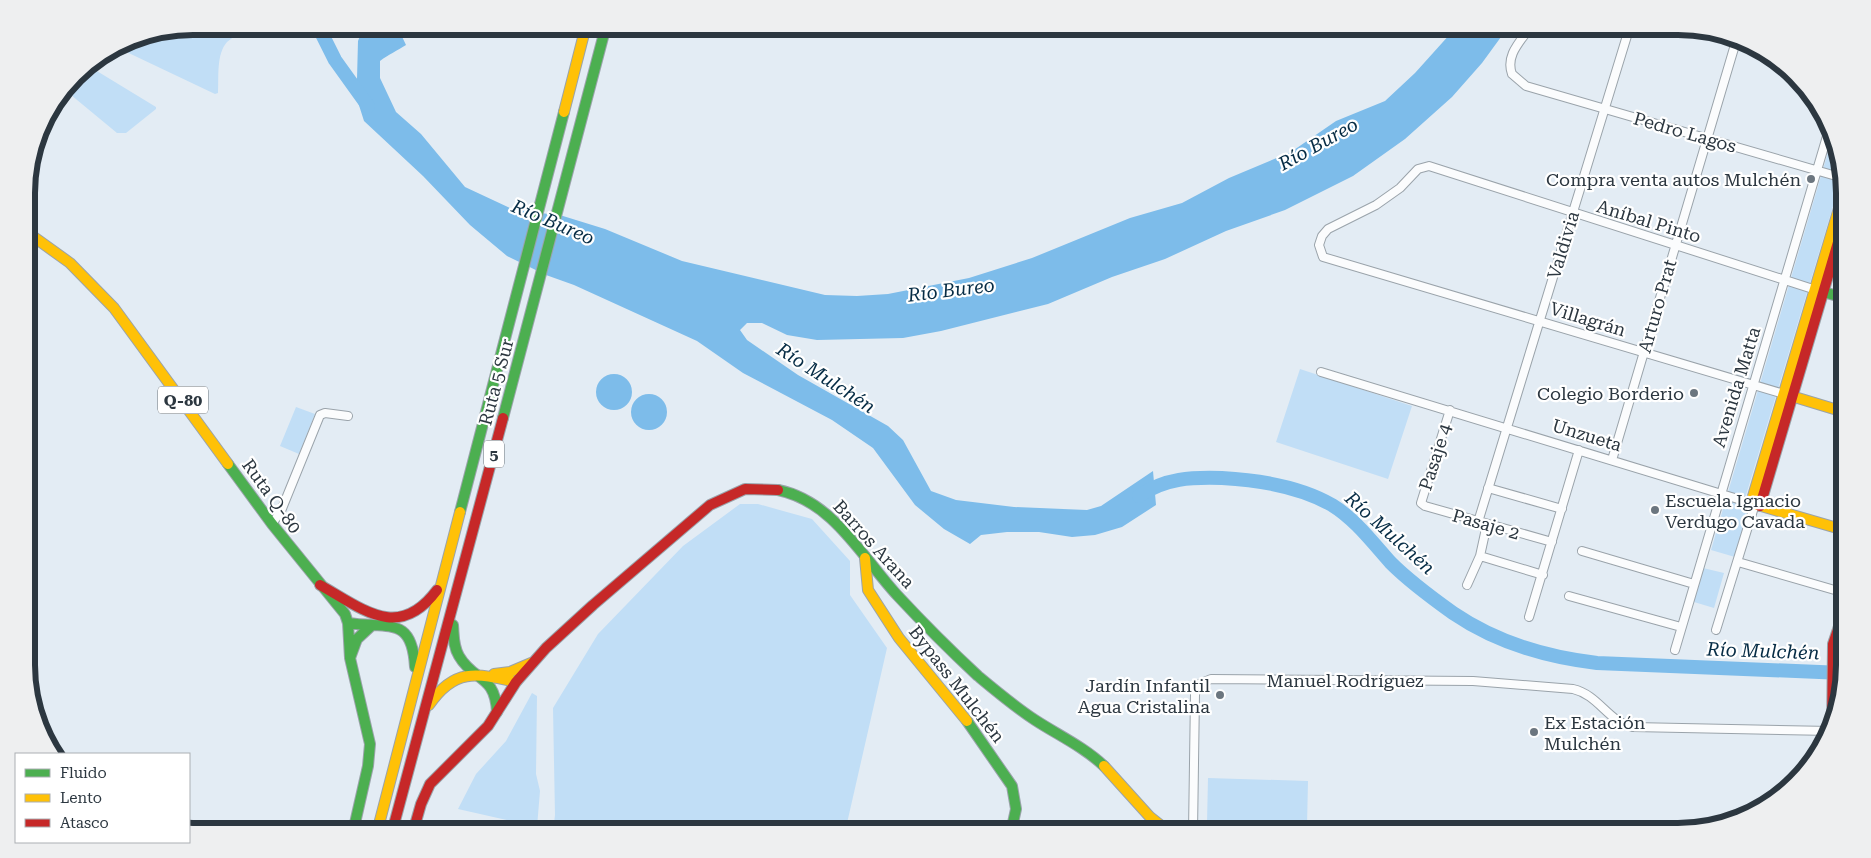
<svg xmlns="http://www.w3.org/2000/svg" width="1871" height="858" viewBox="0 0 1871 858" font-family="'Roboto Serif',serif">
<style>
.green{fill:#c1def6}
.water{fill:#7dbcea}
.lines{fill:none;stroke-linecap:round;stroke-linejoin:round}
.river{stroke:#7dbcea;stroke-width:14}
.street-casing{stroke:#9aa3aa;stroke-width:10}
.fast-casing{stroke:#9aa3aa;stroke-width:12}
.slow-casing{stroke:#9aa3aa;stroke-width:12}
.jam-casing{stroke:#9aa3aa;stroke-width:12}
.street{stroke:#fbfcfd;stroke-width:8}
.fast{stroke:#4caf50;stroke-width:10}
.slow{stroke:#ffc107;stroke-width:10}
.jam{stroke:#c62828;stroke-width:10}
.poi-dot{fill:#6c767f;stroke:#fff;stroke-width:2}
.labels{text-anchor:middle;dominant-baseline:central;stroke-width:4.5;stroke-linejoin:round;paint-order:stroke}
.shield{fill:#fff;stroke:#6b7379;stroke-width:1}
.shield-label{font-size:16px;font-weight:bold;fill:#2c3740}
.street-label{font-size:18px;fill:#2c3740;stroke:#fff}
.poi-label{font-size:18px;fill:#2c3740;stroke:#fff;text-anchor:end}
.water-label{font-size:19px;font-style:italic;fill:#062c45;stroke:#fff}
.rim{fill:none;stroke:#2c3740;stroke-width:6}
</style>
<rect width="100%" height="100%" fill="#e3ecf4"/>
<path class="green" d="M 193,26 L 245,26 C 240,34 233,37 227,42 C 216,54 219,78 218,93 L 215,94 L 116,47 L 129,39 Z
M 87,65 L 156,107 L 156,109 L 126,133 L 117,133 L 65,90 Z
M 1831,142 L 1843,173 L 1743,505 L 1750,507 L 1735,557 L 1711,550 Z
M 1300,369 L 1412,406 L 1388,479 L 1276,442 Z
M 296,407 L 315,414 L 299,454 L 280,446 Z
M 740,504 L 758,504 L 812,519 L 850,561 L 850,595 L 887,648 L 845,832 L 553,832 L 555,815 L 553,708 L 598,634 L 683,546 Z
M 1703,568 L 1724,573 L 1714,608 L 1694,602 Z
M 532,693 L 537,696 L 536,774 L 540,791 L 537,827 L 458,809 L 476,774 L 506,741 Z
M 1208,778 L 1308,781 L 1307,826 L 1207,823 Z"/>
<path class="water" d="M 364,26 L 397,26 L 406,45 C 397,51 389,54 380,61 L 380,78 L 396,112 L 421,134 L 465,187 L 512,209 L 563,216 L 605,229 L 682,261 L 825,295 L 857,296 L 888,294 L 969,278 L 1032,258 L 1130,218 L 1182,203 L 1229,178 L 1291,152 L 1336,121 L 1385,101 L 1415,73 L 1451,33 L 1454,26 L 1509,26 L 1482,63 L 1452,97 L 1405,139 L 1353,176 L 1285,210 L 1226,231 L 1165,259 L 1112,277 L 1048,304 L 941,331 L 903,338 L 817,340 L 787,335 L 762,323 L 747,323 L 740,330 L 747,340 L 798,375 L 888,426 L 903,440 L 931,491 L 956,500 L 1014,507 L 1087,510 L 1101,506 L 1153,471 L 1156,505 L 1122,527 L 1095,535 L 1072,537 L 1039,532 L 1007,532 L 981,535 L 970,544 L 944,529 L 915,505 L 873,448 L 832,420 L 743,373 L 697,341 L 574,285 L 546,275 L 507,256 L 470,225 L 423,176 L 364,121 L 357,99 L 357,79 L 358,41 Z
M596 392a18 18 0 1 1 36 0a18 18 0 1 1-36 0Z
M631 412a18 18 0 1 1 36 0a18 18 0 1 1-36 0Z"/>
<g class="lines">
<path class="river" d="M 318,26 L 335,60 L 368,106
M 1139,496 C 1165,478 1192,477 1222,478 C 1259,480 1299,486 1332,505 C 1355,519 1373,543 1391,563 C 1409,581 1432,598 1453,613 C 1497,643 1545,657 1597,663 L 1843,673"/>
<g class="street-casing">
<path id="street" d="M 1531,26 C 1521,41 1505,55 1512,74 L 1526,86 L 1843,178
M 1321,372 L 1751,503
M 1784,394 L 1323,257 L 1319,245 L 1322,236 L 1328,229 L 1376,205 L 1400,188 L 1418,169 L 1429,166 L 1816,290
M 1450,410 L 1421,503 L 1425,506 L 1552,542
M 1612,460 L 1737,38
M 1488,488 L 1562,509
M 1478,522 L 1630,26
M 272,524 L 281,511 L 320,415 L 325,413 L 348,416
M 1582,551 L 1694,584
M 1480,556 L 1543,575
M 1738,562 L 1845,593
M 1467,585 L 1480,556 L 1487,524
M 1569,596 L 1681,627
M 1529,617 L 1579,450
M 1716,630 L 1755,504
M 1834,640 L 1845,643
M 1675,650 L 1828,133
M 1193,832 L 1195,694 L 1199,684 L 1211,679 L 1473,681 L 1573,689 C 1599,695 1608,722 1633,727 L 1831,731"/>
</g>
<g class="fast-casing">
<path id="fast" d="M 1817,290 L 1844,298
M 503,418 L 606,26
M 228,464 L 272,524 L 345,614 L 348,623 L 350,658 L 370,744 L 368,766 L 353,832
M 778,490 C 833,501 862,557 897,595 C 923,623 950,650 978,676 C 996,691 1015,707 1035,720 C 1058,735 1084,747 1104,766
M 460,512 L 564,112
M 348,623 C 388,629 412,615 415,667
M 453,625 C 454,636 453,646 459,656 C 474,682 495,674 497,712
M 350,658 L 357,639 L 371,626
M 967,721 L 1012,786 L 1016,809 L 1011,832"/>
</g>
<g class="slow-casing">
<path id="slow" d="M 564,112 L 586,26
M 1843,195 L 1751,503 L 1844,530
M 27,232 L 70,263 L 114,308 L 228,464
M 1788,395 L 1844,412
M 865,558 L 868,590 L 899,638 L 967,721
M 494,674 L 510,672 L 531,663
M 429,705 C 454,668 476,673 516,682
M 1104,766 L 1150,817 L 1169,832
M 377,832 L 460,512"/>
</g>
<g class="jam-casing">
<path id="jam" d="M 1760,506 L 1844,222
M 320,585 C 364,610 399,641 437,590
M 516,682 L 546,648 L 593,605 L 710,505 L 745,489 L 778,490
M 1832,730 L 1833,644 L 1845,609
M 392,832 L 503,418
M 413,832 L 421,804 L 430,784 L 488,726 L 516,682"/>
</g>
<use href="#street" class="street"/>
<use href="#fast" class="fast"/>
<use href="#slow" class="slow"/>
<use href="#jam" class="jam"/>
</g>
<g class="poi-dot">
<circle cx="1811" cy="179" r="5"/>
<circle cx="1694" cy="393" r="5"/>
<circle cx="1655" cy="510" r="5"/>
<circle cx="1220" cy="695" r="5"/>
<circle cx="1534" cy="732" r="5"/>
</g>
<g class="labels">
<g class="shield">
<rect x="158" y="386.5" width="50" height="27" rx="4"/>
<rect x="484" y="440.5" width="20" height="27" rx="4"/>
</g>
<g class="shield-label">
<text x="183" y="400">Q-80</text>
<text x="494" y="454">5</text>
</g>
<g class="street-label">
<text transform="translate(1685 132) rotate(16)">Pedro Lagos</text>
<text transform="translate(1649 221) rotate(17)">Aníbal Pinto</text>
<text transform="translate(1563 245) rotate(-73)">Valdivia</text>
<text transform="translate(1657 306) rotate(-74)">Arturo Prat</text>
<text transform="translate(1588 319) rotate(17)">Villagrán</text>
<text transform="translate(496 382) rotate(-75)">Ruta 5 Sur</text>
<text transform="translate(1736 387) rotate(-73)">Avenida Matta</text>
<text transform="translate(1587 435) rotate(17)">Unzueta</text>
<text transform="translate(1435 457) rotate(-72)">Pasaje 4</text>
<text transform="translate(272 496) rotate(54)">Ruta Q-80</text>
<text transform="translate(1486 524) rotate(16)">Pasaje 2</text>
<text transform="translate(874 544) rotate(48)">Barros Arana</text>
<text x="1345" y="680">Manuel Rodríguez</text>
<text transform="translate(957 684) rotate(52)">Bypass Mulchén</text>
</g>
<g class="poi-label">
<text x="1801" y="179">Compra venta autos Mulchén</text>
<text x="1684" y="393">Colegio Borderio</text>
<text x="1665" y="500" text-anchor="start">Escuela Ignacio<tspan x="1665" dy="21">Verdugo Cavada</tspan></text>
<text x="1210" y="685">Jardín Infantil<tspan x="1210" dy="21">Agua Cristalina</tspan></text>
<text x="1544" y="722" text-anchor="start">Ex Estación<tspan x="1544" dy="21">Mulchén</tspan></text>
</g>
<g class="water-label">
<text transform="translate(1318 144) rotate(-29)">Río Bureo</text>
<text transform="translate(553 222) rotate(23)">Río Bureo</text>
<text transform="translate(951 290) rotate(-7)">Río Bureo</text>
<text transform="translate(826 378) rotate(33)">Río Mulchén</text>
<text transform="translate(1390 533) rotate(42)">Río Mulchén</text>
<text transform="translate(1763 651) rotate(2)">Río Mulchén</text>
</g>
</g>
<path d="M0 0H1871V858H0ZM193 35H1678A158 158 0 0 1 1836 193V665A158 158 0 0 1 1678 823H193A158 158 0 0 1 35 665V193A158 158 0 0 1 193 35Z" fill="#eeeff0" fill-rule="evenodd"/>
<path class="rim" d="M193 35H1678A158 158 0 0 1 1836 193V665A158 158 0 0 1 1678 823H193A158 158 0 0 1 35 665V193A158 158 0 0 1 193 35Z"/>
<rect x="15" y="753" width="175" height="90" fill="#ffffff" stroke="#abafb3"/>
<rect x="25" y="769" width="25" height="8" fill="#4caf50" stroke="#abafb3"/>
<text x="60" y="778" font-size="15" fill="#2c3740">Fluido</text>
<rect x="25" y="794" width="25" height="8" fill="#ffc107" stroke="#abafb3"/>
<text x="60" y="803" font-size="15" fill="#2c3740">Lento</text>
<rect x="25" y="819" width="25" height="8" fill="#c62828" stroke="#abafb3"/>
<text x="60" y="828" font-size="15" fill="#2c3740">Atasco</text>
</svg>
